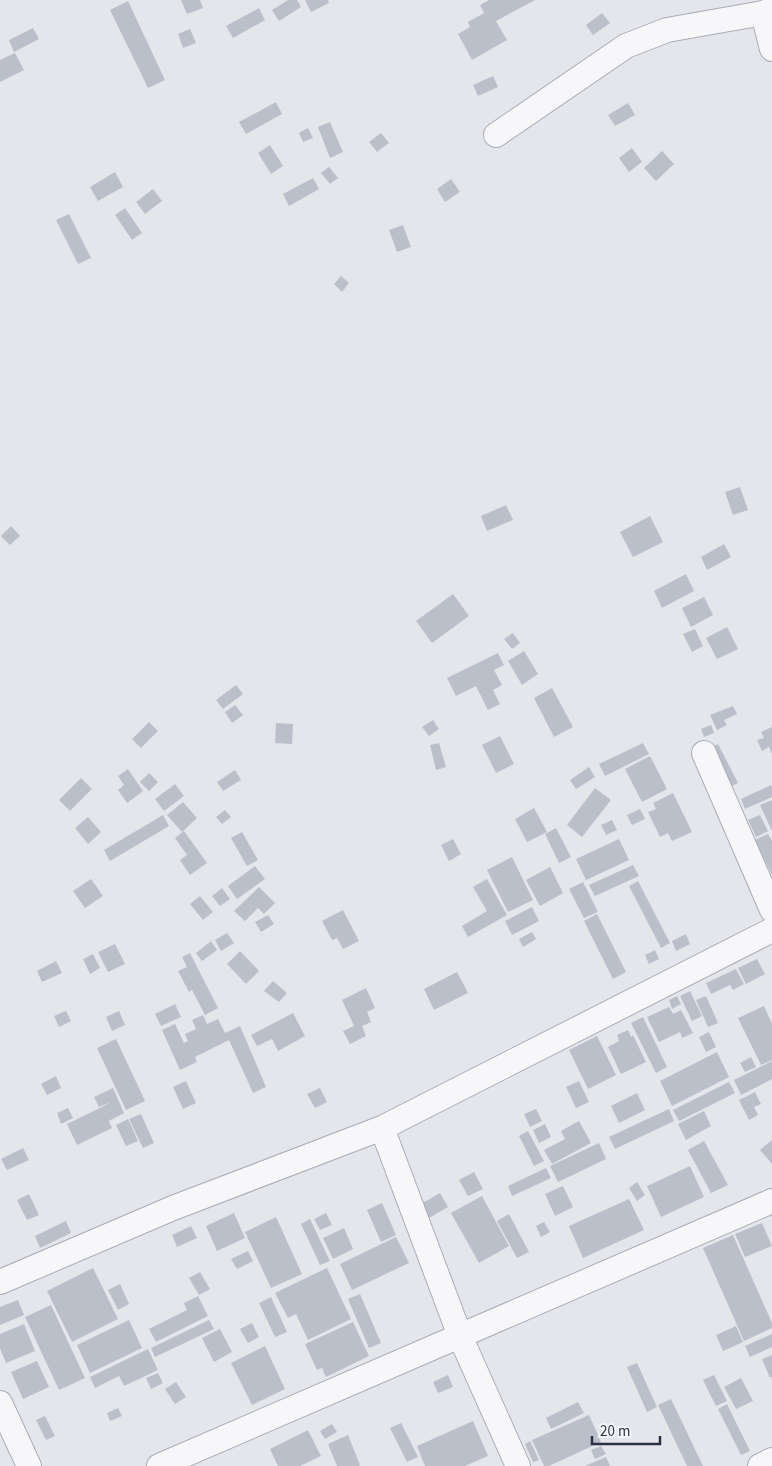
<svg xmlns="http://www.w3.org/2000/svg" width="772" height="1466" viewBox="0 0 772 1466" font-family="'Source Sans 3',sans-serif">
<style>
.building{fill:#bbbfc9}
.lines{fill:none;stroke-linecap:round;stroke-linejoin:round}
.street-casing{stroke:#a9acb6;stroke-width:26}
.street{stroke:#f7f7fa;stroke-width:24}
</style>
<rect width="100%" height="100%" fill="#e4e6ec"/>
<path class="building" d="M 181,0 L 200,0 L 203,8 L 187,14 Z
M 288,0 L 297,0 L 301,7 L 279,21 L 272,10 Z
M 305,0 L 328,0 L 329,3 L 311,12 Z
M 489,0 L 535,0 L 496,21 L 507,40 L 472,60 L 458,34 L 470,27 L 468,22 L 484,13 L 480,5 Z
M 128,1 L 165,80 L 148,88 L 110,10 Z
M 259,8 L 265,20 L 233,38 L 226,26 Z
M 602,13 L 610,23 L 593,35 L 586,25 Z
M 33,28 L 39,39 L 14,52 L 9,40 Z
M 190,29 L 196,43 L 183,48 L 178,34 Z
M 15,53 L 24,70 L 0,82 L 0,60 Z
M 493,76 L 498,87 L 478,96 L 473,85 Z
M 276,102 L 282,114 L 246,134 L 239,122 Z
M 628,103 L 635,115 L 615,126 L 608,115 Z
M 330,122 L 343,152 L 330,158 L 318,127 Z
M 308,128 L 313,138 L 303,142 L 299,133 Z
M 381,133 L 389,143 L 377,152 L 369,142 Z
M 270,145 L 283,166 L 271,174 L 258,153 Z
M 632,148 L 642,162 L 629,172 L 619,158 Z
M 662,151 L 674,164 L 656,181 L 644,168 Z
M 329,167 L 338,178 L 330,184 L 321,173 Z
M 115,172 L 123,187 L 98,201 L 90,187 Z
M 313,178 L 319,189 L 289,206 L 283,194 Z
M 451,179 L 460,192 L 445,202 L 437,189 Z
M 153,189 L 162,201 L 145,214 L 136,202 Z
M 125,208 L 142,233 L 132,240 L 115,215 Z
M 69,214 L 91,258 L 78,264 L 56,220 Z
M 403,225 L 411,247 L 397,252 L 389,230 Z
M 341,276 L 349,283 L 342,292 L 334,284 Z
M 740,487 L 748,510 L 733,515 L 725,492 Z
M 506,505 L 513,520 L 487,531 L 481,516 Z
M 650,516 L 663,542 L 633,557 L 620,532 Z
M 11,526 L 20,536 L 10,545 L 1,536 Z
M 724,544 L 731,557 L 707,570 L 701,557 Z
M 686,574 L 694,591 L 662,608 L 654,591 Z
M 453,594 L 469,616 L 432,643 L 416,621 Z
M 704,597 L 713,615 L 691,627 L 682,608 Z
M 727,627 L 738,649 L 717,659 L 706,638 Z
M 695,629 L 703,646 L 692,652 L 683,634 Z
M 513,633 L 520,643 L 512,649 L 504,639 Z
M 524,651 L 538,674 L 522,685 L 508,661 Z
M 498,653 L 504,665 L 494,670 L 502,685 L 493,690 L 500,704 L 488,710 L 476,686 L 456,696 L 447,678 Z
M 236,685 L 243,694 L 223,709 L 216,700 Z
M 552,688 L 573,727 L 554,737 L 534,698 Z
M 235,705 L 243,715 L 232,723 L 225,712 Z
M 733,706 L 737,714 L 724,720 L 727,725 L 717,730 L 710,715 Z
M 433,720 L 439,729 L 429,736 L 422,727 Z
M 149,722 L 158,731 L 141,748 L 132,739 Z
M 276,723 L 293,724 L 292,744 L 275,743 Z
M 711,725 L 714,733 L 704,737 L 701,729 Z
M 772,727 L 772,754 L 769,747 L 762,751 L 757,740 L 764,738 L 761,732 Z
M 500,736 L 514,764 L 496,773 L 482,745 Z
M 439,743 L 446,767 L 436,770 L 430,745 Z
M 643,743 L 649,754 L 605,776 L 599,764 Z
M 718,744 L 738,783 L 730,787 L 710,748 Z
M 650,756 L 667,789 L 642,802 L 625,769 Z
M 589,767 L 595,777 L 576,789 L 570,780 Z
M 128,769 L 143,791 L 127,803 L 118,790 L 124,785 L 118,776 Z
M 235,770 L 241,780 L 223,791 L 217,782 Z
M 149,773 L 158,782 L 149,791 L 140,782 Z
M 81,778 L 92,789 L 70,811 L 59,800 Z
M 175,784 L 184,796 L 164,811 L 155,799 Z
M 771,785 L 772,788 L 772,797 L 745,809 L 741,799 Z
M 595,788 L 611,800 L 582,837 L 567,825 Z
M 673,793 L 692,832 L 672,841 L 668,833 L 660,837 L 648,812 L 656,809 L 653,803 Z
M 772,800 L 772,831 L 760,805 Z
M 183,802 L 197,818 L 182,832 L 167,815 Z
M 534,808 L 547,832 L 527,842 L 515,819 Z
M 640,809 L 645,819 L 632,825 L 627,815 Z
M 225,810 L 231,817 L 222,824 L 216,817 Z
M 163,815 L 169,826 L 110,861 L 104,850 Z
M 760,815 L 768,831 L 756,837 L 748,820 Z
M 88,817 L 101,832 L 88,844 L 75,828 Z
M 612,820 L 617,830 L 606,835 L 601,825 Z
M 556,828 L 571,857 L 559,863 L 545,834 Z
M 184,831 L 207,863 L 190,875 L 180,860 L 187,855 L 175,838 Z
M 242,832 L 258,860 L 247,866 L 231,838 Z
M 768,834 L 772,841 L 772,875 L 755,840 Z
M 453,839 L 461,854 L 449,861 L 441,845 Z
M 619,839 L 629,860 L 586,880 L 576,859 Z
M 512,857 L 533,900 L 508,912 L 487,870 Z
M 633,865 L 639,876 L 595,896 L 589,885 Z
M 255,866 L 265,879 L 237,899 L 228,886 Z
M 550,867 L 563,893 L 540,906 L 526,880 Z
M 91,879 L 103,896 L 85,908 L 73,891 Z
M 487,879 L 507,915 L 468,937 L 462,926 L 487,911 L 473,887 Z
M 638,881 L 670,943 L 661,948 L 629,886 Z
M 583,882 L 598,912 L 584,918 L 569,889 Z
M 259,887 L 275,903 L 264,914 L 258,908 L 245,921 L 234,911 Z
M 222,888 L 230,899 L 220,906 L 212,896 Z
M 200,896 L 213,912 L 203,920 L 190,904 Z
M 532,907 L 539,921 L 512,935 L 505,921 Z
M 343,910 L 359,941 L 343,949 L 337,938 L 332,940 L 322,921 Z
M 597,914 L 626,972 L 613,979 L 584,921 Z
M 268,915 L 274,924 L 261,932 L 255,922 Z
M 532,932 L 536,939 L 523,947 L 519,939 Z
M 227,933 L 234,943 L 221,951 L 215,940 Z
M 686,934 L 690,944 L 676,951 L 672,941 Z
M 211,941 L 217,950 L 202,961 L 196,953 Z
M 115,944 L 125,964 L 108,972 L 98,952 Z
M 655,950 L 659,959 L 649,964 L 645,955 Z
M 240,951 L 259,971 L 246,984 L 227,964 Z
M 190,953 L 218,1008 L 205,1015 L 192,990 L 189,992 L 178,971 L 187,967 L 182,957 Z
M 93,954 L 100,968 L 90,974 L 83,959 Z
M 757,959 L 765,974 L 746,984 L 738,968 Z
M 56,961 L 62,973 L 42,982 L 37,971 Z
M 736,969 L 744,984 L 733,990 L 730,985 L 711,994 L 706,983 Z
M 457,972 L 468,993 L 434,1010 L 424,989 Z
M 273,981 L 287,993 L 279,1002 L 264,991 Z
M 366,988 L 375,1008 L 367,1012 L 371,1022 L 362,1026 L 366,1036 L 350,1044 L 343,1031 L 354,1026 L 342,1000 Z
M 690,991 L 702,1016 L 692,1021 L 680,996 Z
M 677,996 L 681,1004 L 672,1009 L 669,1000 Z
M 706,996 L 718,1023 L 708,1027 L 696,1000 Z
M 175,1004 L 181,1017 L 161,1026 L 155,1014 Z
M 764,1006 L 772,1024 L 772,1060 L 761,1065 L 738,1018 Z
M 669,1007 L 673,1014 L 681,1010 L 693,1033 L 682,1038 L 680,1032 L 659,1042 L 647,1017 Z
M 66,1011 L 71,1021 L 59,1027 L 54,1016 Z
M 119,1011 L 125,1025 L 112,1031 L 106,1017 Z
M 293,1013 L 305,1036 L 278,1051 L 272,1039 L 257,1046 L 251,1035 Z
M 203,1015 L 207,1024 L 218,1019 L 225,1033 L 240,1026 L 266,1087 L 253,1093 L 229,1040 L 195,1057 L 197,1062 L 180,1070 L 162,1030 L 175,1024 L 184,1043 L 188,1041 L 185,1034 L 196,1029 L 192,1020 Z
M 643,1017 L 667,1067 L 656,1073 L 631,1023 Z
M 628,1030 L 631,1037 L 633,1035 L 646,1062 L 621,1074 L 608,1047 L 619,1041 L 617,1035 Z
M 709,1032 L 716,1047 L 706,1052 L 699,1037 Z
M 597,1036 L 616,1075 L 588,1089 L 569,1050 Z
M 116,1039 L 145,1101 L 126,1110 L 97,1048 Z
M 717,1052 L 729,1077 L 672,1106 L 660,1081 Z
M 751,1057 L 756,1067 L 745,1072 L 740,1063 Z
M 772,1061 L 772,1079 L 741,1095 L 734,1080 Z
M 56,1076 L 61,1088 L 47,1095 L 41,1084 Z
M 186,1081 L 196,1103 L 183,1109 L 173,1087 Z
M 579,1081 L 589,1102 L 576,1108 L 566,1087 Z
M 729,1082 L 735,1093 L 679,1121 L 673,1110 Z
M 113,1088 L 124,1113 L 109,1121 L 102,1107 L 111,1102 L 99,1107 L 94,1097 Z
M 320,1088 L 327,1102 L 315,1108 L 307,1094 Z
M 755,1092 L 761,1104 L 754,1107 L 758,1115 L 749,1120 L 739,1100 Z
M 637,1093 L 645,1110 L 619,1123 L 611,1106 Z
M 102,1107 L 112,1128 L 77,1145 L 67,1124 Z
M 68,1108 L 73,1118 L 61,1124 L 57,1113 Z
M 536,1109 L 542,1121 L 530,1127 L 524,1114 Z
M 669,1109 L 674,1121 L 615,1149 L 609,1137 Z
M 704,1111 L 711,1126 L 686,1140 L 678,1124 Z
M 141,1114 L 154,1143 L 143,1148 L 129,1119 Z
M 128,1119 L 138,1141 L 126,1146 L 116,1125 Z
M 579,1121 L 591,1143 L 552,1164 L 544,1150 L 565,1139 L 561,1131 Z
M 545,1124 L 551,1137 L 539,1143 L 533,1130 Z
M 528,1131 L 544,1161 L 534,1166 L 519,1136 Z
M 772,1140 L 772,1164 L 760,1150 Z
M 704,1141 L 728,1185 L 711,1193 L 688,1150 Z
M 599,1143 L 606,1159 L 558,1182 L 550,1166 Z
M 23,1148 L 29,1160 L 7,1170 L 1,1159 Z
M 690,1166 L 704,1197 L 661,1217 L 647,1186 Z
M 546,1168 L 551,1178 L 512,1196 L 508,1186 Z
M 474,1172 L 483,1189 L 468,1196 L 459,1180 Z
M 637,1182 L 645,1195 L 637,1201 L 629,1188 Z
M 563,1186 L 573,1207 L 555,1216 L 545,1194 Z
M 440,1193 L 448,1207 L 429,1218 L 421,1204 Z
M 29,1194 L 39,1215 L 27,1220 L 17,1200 Z
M 482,1196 L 509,1246 L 479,1263 L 451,1213 Z
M 629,1199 L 644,1230 L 583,1258 L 569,1226 Z
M 382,1203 L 396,1235 L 381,1242 L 367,1210 Z
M 234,1213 L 245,1238 L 217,1251 L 206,1226 Z
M 326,1213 L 332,1225 L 320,1230 L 314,1219 Z
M 509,1214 L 529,1252 L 517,1258 L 497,1221 Z
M 276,1217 L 302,1274 L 271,1288 L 245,1232 Z
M 310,1219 L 330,1261 L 320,1265 L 301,1224 Z
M 66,1221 L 71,1233 L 40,1248 L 35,1236 Z
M 544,1222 L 550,1232 L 541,1237 L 536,1226 Z
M 762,1223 L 772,1246 L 745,1257 L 735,1234 Z
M 191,1226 L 197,1238 L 177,1247 L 172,1235 Z
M 344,1228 L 353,1249 L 333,1259 L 323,1238 Z
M 733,1235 L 772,1323 L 772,1328 L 744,1341 L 703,1248 Z
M 396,1237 L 409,1263 L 352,1290 L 340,1264 Z
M 248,1251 L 253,1261 L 237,1269 L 231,1259 Z
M 93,1268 L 118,1319 L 72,1342 L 47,1291 Z
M 327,1268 L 351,1319 L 308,1340 L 296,1314 L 288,1318 L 275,1293 Z
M 200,1272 L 210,1289 L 199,1295 L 189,1278 Z
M 120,1284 L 129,1304 L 118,1310 L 108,1290 Z
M 360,1294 L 381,1343 L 369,1348 L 348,1299 Z
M 198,1296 L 208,1316 L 156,1342 L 149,1329 L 187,1310 L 184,1303 Z
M 271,1297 L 287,1332 L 275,1337 L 259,1303 Z
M 18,1300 L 24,1315 L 0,1325 L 0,1307 Z
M 51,1305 L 85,1378 L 59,1390 L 25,1317 Z
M 129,1320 L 142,1348 L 90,1373 L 77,1345 Z
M 209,1320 L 214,1329 L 155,1357 L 151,1348 Z
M 353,1322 L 369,1356 L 326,1377 L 322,1368 L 317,1370 L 305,1344 Z
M 252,1323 L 259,1337 L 248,1343 L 240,1329 Z
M 24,1324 L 35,1351 L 6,1363 L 0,1348 L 0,1334 Z
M 736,1326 L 743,1342 L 723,1351 L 716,1335 Z
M 220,1329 L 232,1352 L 214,1362 L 202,1338 Z
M 772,1334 L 772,1347 L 750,1357 L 745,1346 Z
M 265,1346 L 285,1389 L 252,1405 L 231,1363 Z
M 148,1349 L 158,1370 L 124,1386 L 119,1376 L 95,1388 L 90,1377 Z
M 772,1355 L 772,1377 L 770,1378 L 762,1359 Z
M 37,1361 L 49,1387 L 23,1399 L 11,1372 Z
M 637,1363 L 657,1407 L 647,1412 L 627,1367 Z
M 158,1373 L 163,1383 L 151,1389 L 146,1378 Z
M 448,1375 L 453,1387 L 438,1393 L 433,1382 Z
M 714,1375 L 727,1401 L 716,1406 L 703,1380 Z
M 741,1378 L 753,1401 L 736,1409 L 724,1387 Z
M 176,1382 L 186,1397 L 175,1404 L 165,1389 Z
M 671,1399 L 703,1466 L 687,1466 L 658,1405 Z
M 578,1402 L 584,1413 L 551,1429 L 546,1418 Z
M 727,1404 L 750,1451 L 741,1455 L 718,1409 Z
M 118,1408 L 122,1416 L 110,1421 L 107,1413 Z
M 589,1415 L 601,1442 L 549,1466 L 544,1466 L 532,1440 Z
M 45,1416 L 55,1436 L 46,1440 L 36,1420 Z
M 473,1421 L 488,1456 L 465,1466 L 425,1466 L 417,1446 Z
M 401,1423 L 418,1457 L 407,1462 L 390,1428 Z
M 332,1424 L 337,1432 L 325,1439 L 320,1431 Z
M 308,1430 L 321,1456 L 300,1466 L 278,1466 L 270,1449 Z
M 348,1435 L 360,1465 L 358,1466 L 337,1466 L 328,1444 Z
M 530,1441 L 539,1460 L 533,1462 L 525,1444 Z
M 601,1446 L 606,1454 L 595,1459 L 591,1450 Z
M 606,1457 L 610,1466 L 585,1466 Z"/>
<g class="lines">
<g class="street-casing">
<path id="street" d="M 763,13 L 772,49
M 496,135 L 626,46 L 667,30 L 763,13 L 772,9
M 704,753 L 772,910
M 382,1128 L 460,1336 L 518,1466
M 0,1282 L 173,1208 L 382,1128 L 772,930
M 0,1403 L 29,1466
M 159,1466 L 772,1201
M 760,1466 L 772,1460"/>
</g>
<use href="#street" class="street"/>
</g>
<path d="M592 1436v8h68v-8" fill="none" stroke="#2b3244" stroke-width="2.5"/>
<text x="600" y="1436" font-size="15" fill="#2b3244" stroke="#f3f5f9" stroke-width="4" paint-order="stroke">20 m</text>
</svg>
